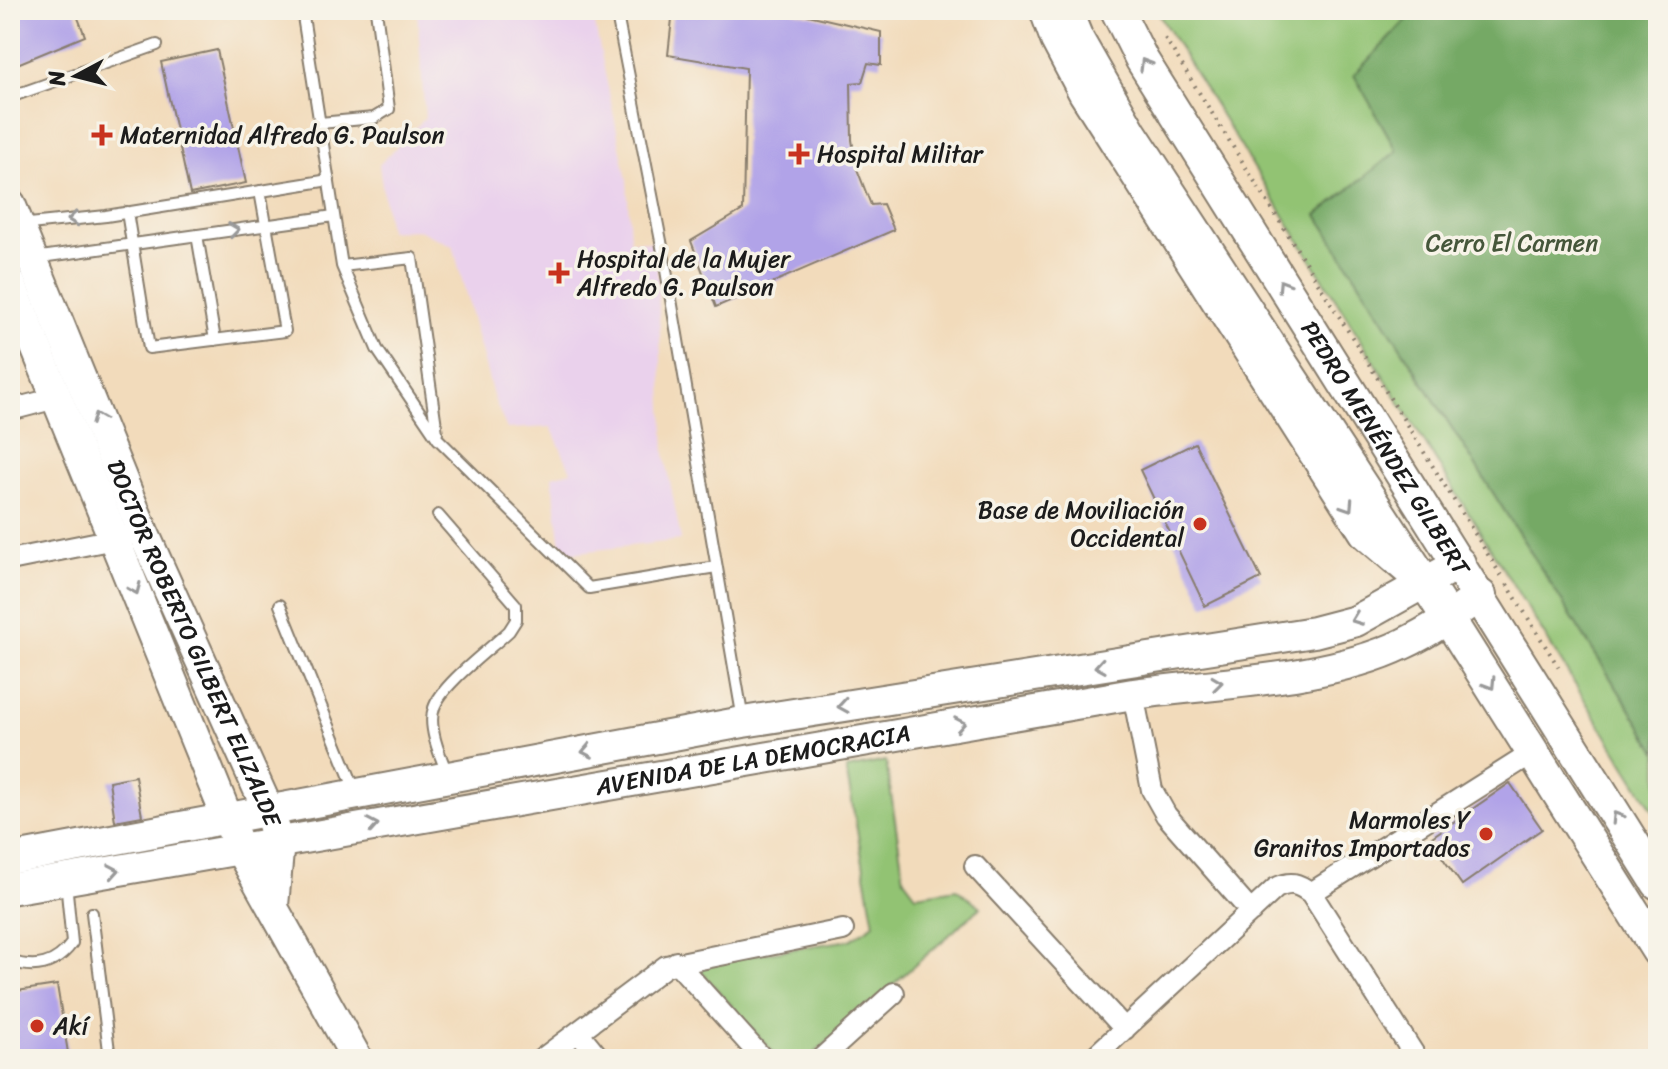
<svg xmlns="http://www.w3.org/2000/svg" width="1668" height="1069" viewBox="0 0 1668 1069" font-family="Sriracha,sans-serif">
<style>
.built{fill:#ead1ec}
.green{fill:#92c373;stroke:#577048;stroke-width:2}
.forest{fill:#75a965;stroke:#486240;stroke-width:2}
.building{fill:#b1a3e8}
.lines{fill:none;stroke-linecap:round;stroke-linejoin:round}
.lane-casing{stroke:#877c6c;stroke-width:14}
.street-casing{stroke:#877c6c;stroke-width:24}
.secondary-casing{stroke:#877c6c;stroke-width:34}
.primary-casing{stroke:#877c6c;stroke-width:36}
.path{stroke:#877c6c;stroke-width:4;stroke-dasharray:2 6;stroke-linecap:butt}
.lane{stroke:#fff;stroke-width:10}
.street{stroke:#fff;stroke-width:20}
.secondary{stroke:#fff;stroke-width:30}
.primary{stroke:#fff;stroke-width:32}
.oneway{stroke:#999}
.poi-dot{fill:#c8321e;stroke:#f7f3e8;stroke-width:3}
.labels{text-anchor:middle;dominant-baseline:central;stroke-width:7;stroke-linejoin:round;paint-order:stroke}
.poi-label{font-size:24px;fill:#1c1c1c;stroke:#f7f3e8;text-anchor:start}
.park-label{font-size:24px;fill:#45563a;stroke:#f7f3e8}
.street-label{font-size:24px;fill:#1c1c1c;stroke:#f7f3e8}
</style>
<rect width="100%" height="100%" fill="#f7f3e8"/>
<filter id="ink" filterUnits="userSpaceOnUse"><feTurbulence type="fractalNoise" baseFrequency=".0125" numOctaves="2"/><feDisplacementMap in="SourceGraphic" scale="16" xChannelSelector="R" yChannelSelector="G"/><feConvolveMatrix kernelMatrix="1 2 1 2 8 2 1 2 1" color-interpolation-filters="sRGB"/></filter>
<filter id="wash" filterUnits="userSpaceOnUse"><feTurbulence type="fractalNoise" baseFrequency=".006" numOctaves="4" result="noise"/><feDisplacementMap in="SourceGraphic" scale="32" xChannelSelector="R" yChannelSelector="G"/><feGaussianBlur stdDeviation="1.8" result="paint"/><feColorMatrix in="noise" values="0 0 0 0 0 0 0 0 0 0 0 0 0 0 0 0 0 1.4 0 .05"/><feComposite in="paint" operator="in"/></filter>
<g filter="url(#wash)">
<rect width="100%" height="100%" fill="#f2dbbb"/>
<path class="built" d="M 417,10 L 592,10 L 627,180 L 630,241 L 656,242 L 665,455 L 681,540 L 562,554 L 552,476 L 571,471 L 551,427 L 507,429 L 494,399 L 453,246 L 419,230 L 389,231 L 379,165 L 425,118 Z"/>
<path class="green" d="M 1156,10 L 1416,10 L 1355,75 L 1397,151 L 1317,215 L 1658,753 L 1658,818 Z
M 886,761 L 904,879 L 916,895 L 957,889 L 981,907 L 808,1059 L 779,1059 L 694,964 L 850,940 L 874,924 L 846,769 Z"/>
<path class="forest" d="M 1416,10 L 1658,10 L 1658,753 L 1317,215 L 1397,151 L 1354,75 Z"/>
<g id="blocks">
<path class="building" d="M 10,10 L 75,10 L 85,36 L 10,67 Z
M 673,10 L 787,10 L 881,32 L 881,65 L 868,63 L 862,82 L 851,83 L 852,140 L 857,169 L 871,205 L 883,204 L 894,230 L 716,307 L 691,241 L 743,210 L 746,68 L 668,55 Z
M 217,50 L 246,183 L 190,194 L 161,62 Z
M 1195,443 L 1261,578 L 1205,606 L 1140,470 Z
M 135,776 L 142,816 L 115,821 L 109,781 Z
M 1510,783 L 1542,829 L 1462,885 L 1429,839 Z
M 57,985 L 69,1059 L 10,1059 L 10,992 Z"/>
</g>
</g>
<g filter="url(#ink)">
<use href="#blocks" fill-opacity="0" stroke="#877c6c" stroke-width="2"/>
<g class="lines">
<g class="lane-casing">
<path id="lane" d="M 302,10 L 342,266 L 377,349 L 438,439 L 589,588 L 716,567
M 616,10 L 661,241 L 743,720
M 10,97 L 157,45
M 320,123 L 374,118 L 389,109 L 376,10
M 127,212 L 149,348 L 285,331 L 260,191
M 20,225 L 106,216 L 329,180
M 197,235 L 215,340
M 34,258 L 334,216
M 342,266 L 412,258 L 437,433
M 438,515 L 516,605 L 516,620 L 509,631 C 490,649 441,685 434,708 C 427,727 441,758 448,775
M 280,605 L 355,790
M 92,913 L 110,1059
M 10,961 C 36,970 56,965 72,943 L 66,882"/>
</g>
<g class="street-casing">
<path id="street" d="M 10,410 L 56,398
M 10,560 L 124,537
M 1133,694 L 1152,790 L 1166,815 L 1251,912
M 975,866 L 1125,1029
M 1311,893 L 1534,752
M 676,962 L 763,1059
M 578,1032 L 600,1059
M 542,1059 L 666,966 L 843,930
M 821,1059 L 894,993
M 1092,1059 L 1276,888 C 1291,881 1297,883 1311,893 L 1417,1059"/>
</g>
<g class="secondary-casing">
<g id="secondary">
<path d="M 1045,10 L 1056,40 L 1084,93 L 1365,533 L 1415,576"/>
<path id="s1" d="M 10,204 L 143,532 L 269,812 L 279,842 L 273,905"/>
<path d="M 10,283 L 240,849 L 357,1059"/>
<path d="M 10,859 L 743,722 L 1314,632 L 1356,621 L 1460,563"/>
<path id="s2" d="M 10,889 L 1133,694 C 1216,683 1329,680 1403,644 C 1431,631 1456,613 1481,595"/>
</g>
</g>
<g class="primary-casing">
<g id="primary">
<path d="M 1065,10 L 1077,39 L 1130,132 L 1448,618 L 1658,951"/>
<path id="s3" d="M 1117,10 L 1142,60 L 1658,883"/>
</g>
</g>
<path class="path" d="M 1165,38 L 1502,577
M 1507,584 L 1559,668"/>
<use href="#lane" class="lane"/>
<use href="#street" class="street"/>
<use href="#secondary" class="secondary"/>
<use href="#primary" class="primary"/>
</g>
<defs><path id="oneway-chevron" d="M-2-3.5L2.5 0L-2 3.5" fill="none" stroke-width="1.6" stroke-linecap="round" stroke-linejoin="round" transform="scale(2)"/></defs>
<g class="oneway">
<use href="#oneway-chevron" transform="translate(1145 64) rotate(-121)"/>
<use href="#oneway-chevron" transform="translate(73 219) rotate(174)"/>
<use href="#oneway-chevron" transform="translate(234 230) rotate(-8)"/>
<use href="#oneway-chevron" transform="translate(1283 285) rotate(-122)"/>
<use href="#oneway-chevron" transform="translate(97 418) rotate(-112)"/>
<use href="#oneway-chevron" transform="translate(1348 506) rotate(57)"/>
<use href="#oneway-chevron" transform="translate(135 589) rotate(67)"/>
<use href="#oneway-chevron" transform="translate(1356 619) rotate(159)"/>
<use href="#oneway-chevron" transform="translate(1100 666) rotate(171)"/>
<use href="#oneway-chevron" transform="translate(1217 683) rotate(-7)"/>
<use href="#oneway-chevron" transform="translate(1490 684) rotate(58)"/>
<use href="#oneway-chevron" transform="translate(843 706) rotate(171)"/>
<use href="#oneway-chevron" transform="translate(960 724) rotate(-10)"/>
<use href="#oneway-chevron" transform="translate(587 751) rotate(169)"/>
<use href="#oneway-chevron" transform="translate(1617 817) rotate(-122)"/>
<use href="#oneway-chevron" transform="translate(373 825) rotate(-10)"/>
<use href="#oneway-chevron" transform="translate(114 871) rotate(-10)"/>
</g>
</g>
<g class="poi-dot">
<path d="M98 123h8v8h8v8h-8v8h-8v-8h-8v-8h8z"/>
<path d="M795 142h8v8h8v8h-8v8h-8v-8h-8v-8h8z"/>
<path d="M555 261h8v8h8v8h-8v8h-8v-8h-8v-8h8z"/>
<circle cx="1200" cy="524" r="8"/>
<circle cx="1486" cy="834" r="8"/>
<circle cx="37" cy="1026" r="8"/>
</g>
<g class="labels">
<g class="poi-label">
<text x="120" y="135">Maternidad Alfredo G. Paulson</text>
<text x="817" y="154">Hospital Militar</text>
<text x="577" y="259">Hospital de la Mujer<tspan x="577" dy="28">Alfredo G. Paulson</tspan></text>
<text x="1184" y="510" text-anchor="end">Base de Moviliación<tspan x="1184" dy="28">Occidental</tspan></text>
<text x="1470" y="820" text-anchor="end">Marmoles Y<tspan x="1470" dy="28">Granitos Importados</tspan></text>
<text x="53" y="1026">Akí</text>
</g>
<g class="park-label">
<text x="1512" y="243">Cerro El Carmen</text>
</g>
<g class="street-label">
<text stroke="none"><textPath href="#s3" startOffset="514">PEDRO MENÉNDEZ GILBERT</textPath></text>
<text stroke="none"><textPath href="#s1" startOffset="476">DOCTOR ROBERTO GILBERT ELIZALDE</textPath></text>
<text stroke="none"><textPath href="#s2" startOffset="754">AVENIDA DE LA DEMOCRACIA</textPath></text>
</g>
</g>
<rect width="1668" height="1069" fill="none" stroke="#f7f3e8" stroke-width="40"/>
<g transform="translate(76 76) rotate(263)" stroke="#f7f3e8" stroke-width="6" paint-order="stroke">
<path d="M0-6L14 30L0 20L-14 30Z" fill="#1c1c1c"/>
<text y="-12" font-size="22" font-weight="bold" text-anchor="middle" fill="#1c1c1c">N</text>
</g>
</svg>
